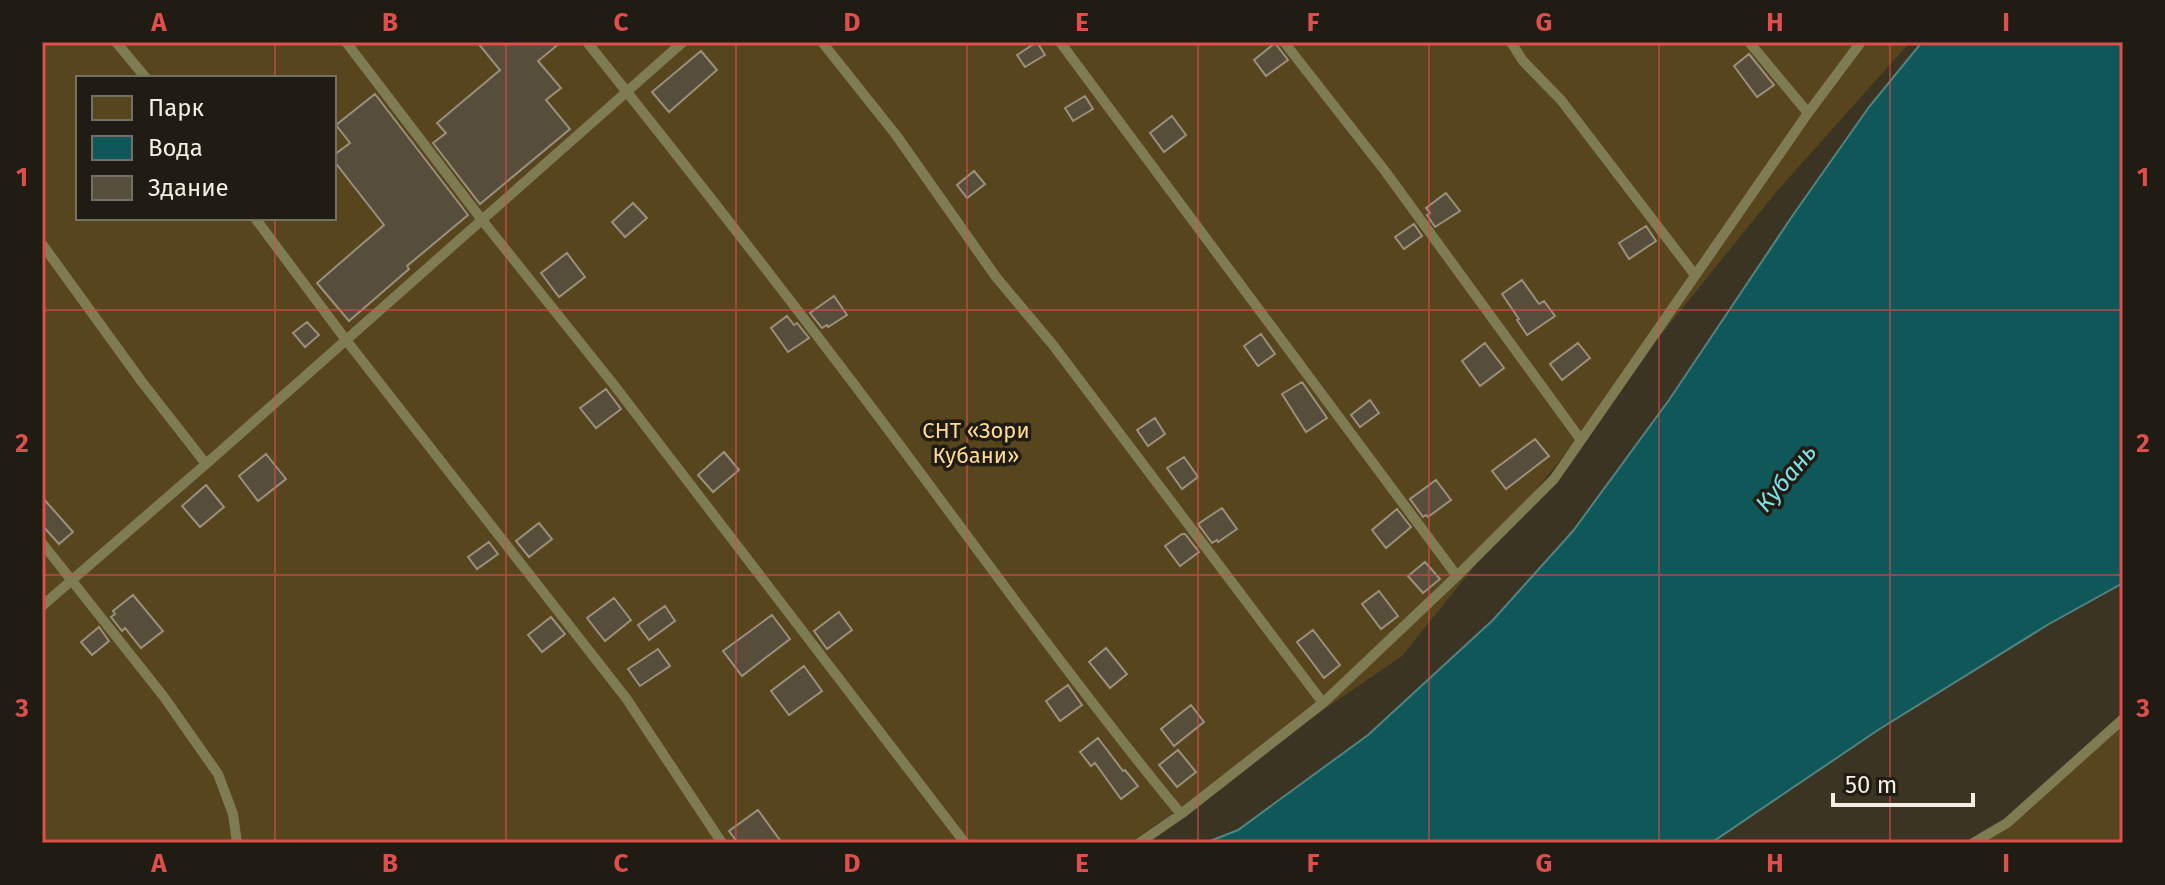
<svg xmlns="http://www.w3.org/2000/svg" width="2165" height="885" viewBox="0 0 2165 885" font-family="'Fira Sans',sans-serif">
<style>
.green{fill:#57451d;fill-rule:evenodd}
.water{fill:#0f5759;stroke:#538482;stroke-width:2}
.building{fill:#564d3a;stroke:#9a907c;stroke-width:2}
.lines{fill:none;stroke-linecap:round;stroke-linejoin:round}
.lane{stroke:#7f7c54;stroke-width:10}
.grid{fill:none;stroke:#dc4f4d;stroke-width:2;stroke-opacity:0.55}
.labels{text-anchor:middle;dominant-baseline:central;stroke-width:7;stroke-linejoin:round;paint-order:stroke}
.park-label{font-size:22px;fill:#fdda94;stroke:#201c14}
.water-label{font-size:24px;font-style:italic;fill:#7be2e5;stroke:#201c14}
.neatline{fill:none;stroke:#dc4f4d;stroke-width:3}
.grid-label{font-size:26px;text-anchor:middle;font-weight:bold;fill:#dc4f4d}
</style>
<rect width="100%" height="100%" fill="#3c3422"/>
<path class="green" d="M 42,42 L 1910,42 L 1777,191 L 1402,656 L 1129,843 L 42,843 ZM 78,78 L 334,78 L 334,218 L 78,218 Z
M 2123,719 L 2123,843 L 1973,843 L 2007,823 Z"/>
<path class="water" d="M 1922,42 L 2123,42 L 2123,583 L 2049,624 L 1878,730 L 1711,843 L 1205,843 L 1238,830 L 1368,735 L 1493,620 L 1573,531 L 1669,400 L 1793,215 L 1869,107 Z"/>
<path class="building" d="M 477,42 L 561,42 L 538,61 L 561,88 L 546,100 L 570,129 L 480,204 L 433,143 L 446,133 L 437,123 L 500,70 Z
M 1037,42 L 1045,55 L 1025,67 L 1017,55 Z
M 1275,43 L 1288,60 L 1266,76 L 1254,60 Z
M 701,51 L 717,70 L 669,112 L 652,92 Z
M 1749,54 L 1774,85 L 1757,97 L 1734,66 Z
M 375,94 L 468,215 L 407,266 L 409,269 L 349,321 L 317,283 L 384,225 L 334,161 L 334,155 L 350,143 L 336,125 Z
M 1085,96 L 1093,109 L 1073,121 L 1065,108 Z
M 1172,116 L 1186,135 L 1164,152 L 1150,133 Z
M 974,171 L 985,184 L 967,198 L 957,185 Z
M 1446,193 L 1460,211 L 1435,227 L 1427,215 L 1430,213 L 1426,208 Z
M 633,203 L 647,218 L 625,237 L 612,222 Z
M 1414,224 L 1422,236 L 1404,249 L 1395,237 Z
M 1646,226 L 1656,241 L 1629,259 L 1619,243 Z
M 567,253 L 585,277 L 559,297 L 541,273 Z
M 1522,280 L 1539,304 L 1544,301 L 1555,316 L 1527,335 L 1517,320 L 1519,319 L 1502,294 Z
M 834,296 L 847,315 L 828,327 L 827,325 L 822,328 L 810,313 Z
M 787,316 L 794,325 L 797,323 L 809,338 L 788,352 L 771,328 Z
M 307,322 L 319,335 L 305,347 L 293,333 Z
M 1261,334 L 1275,354 L 1258,366 L 1244,346 Z
M 1485,343 L 1504,368 L 1480,386 L 1462,361 Z
M 1578,343 L 1590,358 L 1562,380 L 1550,364 Z
M 1302,382 L 1327,418 L 1306,432 L 1282,394 Z
M 606,389 L 621,409 L 596,428 L 580,408 Z
M 1370,400 L 1379,413 L 1360,427 L 1351,415 Z
M 1155,418 L 1165,434 L 1148,446 L 1137,430 Z
M 1535,439 L 1549,456 L 1506,489 L 1492,471 Z
M 724,452 L 739,470 L 713,492 L 698,475 Z
M 266,454 L 286,479 L 258,501 L 239,476 Z
M 1184,457 L 1198,477 L 1182,489 L 1167,468 Z
M 1436,480 L 1451,500 L 1428,517 L 1426,515 L 1423,517 L 1410,499 Z
M 206,485 L 224,507 L 200,527 L 182,506 Z
M 42,497 L 73,532 L 59,544 L 42,525 Z
M 1222,508 L 1237,529 L 1218,542 L 1217,540 L 1212,543 L 1198,524 Z
M 1397,509 L 1411,527 L 1386,548 L 1372,530 Z
M 539,523 L 552,539 L 529,557 L 516,541 Z
M 1182,534 L 1185,534 L 1199,552 L 1180,566 L 1165,546 Z
M 489,542 L 498,554 L 477,569 L 468,557 Z
M 1425,562 L 1440,579 L 1423,593 L 1408,576 Z
M 1379,591 L 1398,616 L 1381,629 L 1362,604 Z
M 133,595 L 163,631 L 141,648 L 125,628 L 122,631 L 111,617 L 115,614 L 113,611 Z
M 614,598 L 631,620 L 605,641 L 587,618 Z
M 665,606 L 675,621 L 649,640 L 638,625 Z
M 839,612 L 852,630 L 827,649 L 814,631 Z
M 772,615 L 790,639 L 742,676 L 723,651 Z
M 551,617 L 565,634 L 542,652 L 528,635 Z
M 99,627 L 109,641 L 92,655 L 81,642 Z
M 1313,630 L 1340,665 L 1324,678 L 1297,642 Z
M 1106,648 L 1127,674 L 1110,688 L 1089,662 Z
M 658,649 L 670,666 L 640,686 L 628,669 Z
M 804,666 L 822,691 L 789,715 L 771,691 Z
M 1068,685 L 1082,705 L 1060,721 L 1046,701 Z
M 1191,705 L 1204,722 L 1174,746 L 1161,729 Z
M 1098,738 L 1123,771 L 1125,770 L 1138,786 L 1121,799 L 1095,763 L 1091,766 L 1080,752 Z
M 1178,750 L 1196,772 L 1177,787 L 1159,765 Z
M 758,810 L 782,843 L 738,843 L 729,831 Z"/>
<g class="lines">
<path class="lane" d="M 116,42 L 146,78
M 346,42 L 482,220 L 614,385 L 965,843
M 587,42 C 688,168 787,295 884,424 C 982,555 1077,688 1181,814
M 822,42 L 896,135 L 996,277 L 1053,345 L 1323,703
M 1060,42 L 1457,576
M 1284,42 L 1385,171 L 1581,440
M 1511,42 L 1523,61 L 1561,100 L 1695,275
M 1749,42 L 1808,113
M 255,218 L 346,340 L 626,698 L 722,843
M 42,244 L 142,382 L 206,464
M 42,543 L 164,697 L 218,774 L 233,814 L 237,843
M 42,606 L 206,464 L 683,42
M 1139,843 L 1181,814 L 1323,703 L 1457,576 L 1554,479 L 1808,113 L 1861,42
M 1973,843 L 2007,823 L 2123,719"/>
</g>
<path class="grid" d="M 275,42 L 275,78M 506,42 L 506,843M 736,42 L 736,843M 967,42 L 967,843M 1198,42 L 1198,843M 1429,42 L 1429,843M 1659,42 L 1659,843M 1890,42 L 1890,843M 275,218 L 275,843M 42,310 L 2123,310M 42,575 L 2123,575"/>
<g class="labels">
<g class="park-label">
<text x="976" y="430">СНТ «Зори<tspan x="976" dy="25">Кубани»</tspan></text>
</g>
<g class="water-label">
<text transform="translate(1786 478) rotate(-50)">Кубань</text>
</g>
</g>
<rect width="2165" height="885" fill="none" stroke="#201c14" stroke-width="88"/>
<rect x="76" y="76" width="260" height="144" fill="#201c14" stroke="#747067" stroke-width="2"/>
<rect x="92" y="96" width="40" height="24" fill="#57451d" stroke="#747067" stroke-width="2"/>
<text x="148" y="116" font-size="24" fill="#f3ede3">Парк</text>
<rect x="92" y="136" width="40" height="24" fill="#0f5759" stroke="#747067" stroke-width="2"/>
<text x="148" y="156" font-size="24" fill="#f3ede3">Вода</text>
<rect x="92" y="176" width="40" height="24" fill="#564d3a" stroke="#747067" stroke-width="2"/>
<text x="148" y="196" font-size="24" fill="#f3ede3">Здание</text>
<path d="M1833 793v12h140v-12" fill="none" stroke="#f3ede3" stroke-width="4"/>
<text x="1845" y="793" font-size="24" fill="#f3ede3" stroke="#201c14" stroke-width="6" paint-order="stroke">50 m</text>
<rect x="44" y="44" width="2077" height="797" class="neatline"/>
<g class="grid-label">
<text x="159" y="31">A</text>
<text x="390" y="31">B</text>
<text x="621" y="31">C</text>
<text x="852" y="31">D</text>
<text x="1082" y="31">E</text>
<text x="1313" y="31">F</text>
<text x="1544" y="31">G</text>
<text x="1775" y="31">H</text>
<text x="2006" y="31">I</text>
<text x="22" y="186">1</text>
<text x="2143" y="186">1</text>
<text x="22" y="452">2</text>
<text x="2143" y="452">2</text>
<text x="22" y="717">3</text>
<text x="2143" y="717">3</text>
<text x="159" y="872">A</text>
<text x="390" y="872">B</text>
<text x="621" y="872">C</text>
<text x="852" y="872">D</text>
<text x="1082" y="872">E</text>
<text x="1313" y="872">F</text>
<text x="1544" y="872">G</text>
<text x="1775" y="872">H</text>
<text x="2006" y="872">I</text>
</g>
</svg>
